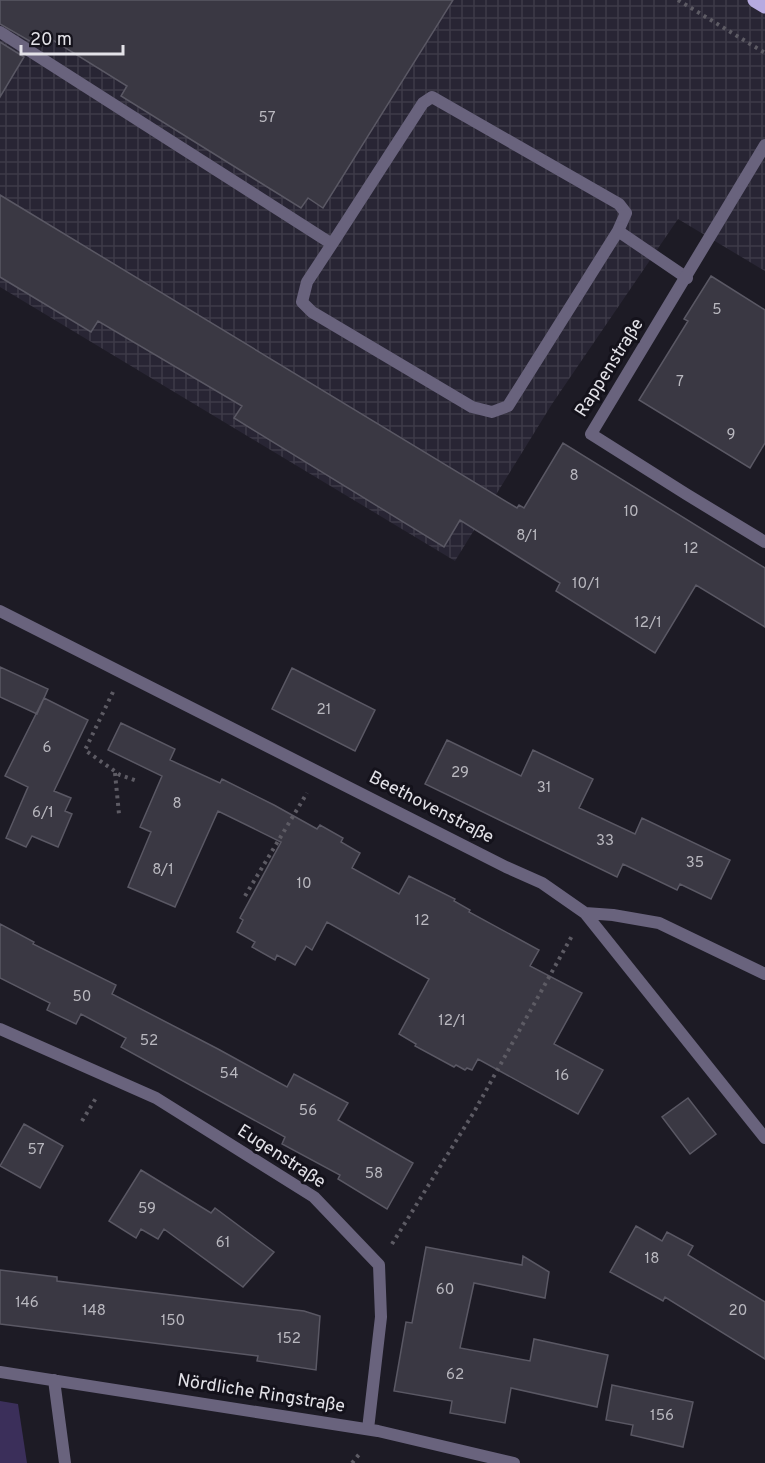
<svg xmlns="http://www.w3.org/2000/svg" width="765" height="1463" viewBox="0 0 765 1463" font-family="Overpass,sans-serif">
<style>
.industrial{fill:url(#industrial-grid)}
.grass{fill:#3b2f5a}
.building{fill:#3a3843;stroke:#5a5864;stroke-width:1.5}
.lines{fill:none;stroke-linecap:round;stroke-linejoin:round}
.path{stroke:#5d5b64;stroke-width:4;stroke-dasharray:3 4.5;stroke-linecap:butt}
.lane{stroke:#69637d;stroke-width:12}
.street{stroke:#69637d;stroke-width:12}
.primary{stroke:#b6aae0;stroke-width:15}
.labels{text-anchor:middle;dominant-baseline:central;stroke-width:6;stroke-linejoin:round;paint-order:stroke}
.number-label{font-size:15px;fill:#b9b8bf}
.street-label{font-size:18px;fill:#e3e2e8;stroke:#14121b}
</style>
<defs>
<pattern id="industrial-grid" width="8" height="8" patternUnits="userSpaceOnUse" patternTransform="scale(1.5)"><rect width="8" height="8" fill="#282534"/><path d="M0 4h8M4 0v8" fill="none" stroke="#3d3a48"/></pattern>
</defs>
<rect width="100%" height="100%" fill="#1d1b25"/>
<path class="industrial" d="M 0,0 L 765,0 L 765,271 L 678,219 L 552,404 L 455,561 L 0,287 Z"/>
<path class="grass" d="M 0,1401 L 18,1404 L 27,1463 L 0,1463 Z"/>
<path class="building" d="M 0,0 L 453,0 L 323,208 L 308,198 L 301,208 L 121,96 L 127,86 L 40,32 L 33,43 L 0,24 Z
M 0,42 L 24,57 L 0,97 Z
M 0,195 L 517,508 L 519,505 L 524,508 L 563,443 L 765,568 L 765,627 L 696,585 L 655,653 L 556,591 L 560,583 L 460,520 L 444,547 L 234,418 L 242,406 L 98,321 L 91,332 L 0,277 Z
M 711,276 L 765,310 L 765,443 L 750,468 L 639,400 L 688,321 L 684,319 Z
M 0,667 L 48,689 L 37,714 L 0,697 Z
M 292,668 L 375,710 L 355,751 L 272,709 Z
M 44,698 L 88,720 L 54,791 L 71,798 L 65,811 L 72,814 L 58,847 L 32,836 L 26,847 L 6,838 L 28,787 L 5,776 Z
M 121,723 L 175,749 L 170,760 L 220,783 L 222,779 L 274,805 L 317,829 L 320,825 L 343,838 L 341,842 L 360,853 L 352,868 L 399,894 L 409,876 L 455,899 L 454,901 L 470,910 L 469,912 L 539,950 L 530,966 L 582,993 L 554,1044 L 603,1070 L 578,1114 L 478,1059 L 472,1070 L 467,1068 L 465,1070 L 456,1065 L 454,1067 L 415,1046 L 416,1044 L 399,1034 L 429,979 L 327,922 L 312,950 L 306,946 L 295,965 L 277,955 L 275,960 L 252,947 L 255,942 L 237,932 L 243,920 L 240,918 L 281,842 L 218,811 L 175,907 L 128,887 L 151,832 L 140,827 L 162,776 L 108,750 Z
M 447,740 L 521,776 L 533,750 L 593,779 L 579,808 L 635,834 L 642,818 L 730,860 L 711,899 L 680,884 L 677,890 L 623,864 L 617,877 L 425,784 Z
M 0,924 L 34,942 L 33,944 L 116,985 L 112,994 L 218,1049 L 287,1087 L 294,1074 L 348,1103 L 338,1120 L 413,1163 L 387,1209 L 338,1179 L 340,1175 L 282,1144 L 285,1137 L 121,1047 L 126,1038 L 81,1014 L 76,1024 L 47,1010 L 50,1003 L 0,978 Z
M 688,1098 L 716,1134 L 690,1154 L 662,1117 Z
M 24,1124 L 63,1146 L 40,1188 L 0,1166 Z
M 141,1170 L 211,1213 L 215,1208 L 274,1252 L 243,1287 L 164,1229 L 158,1239 L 141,1229 L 136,1238 L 109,1221 Z
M 636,1226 L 662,1241 L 667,1232 L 693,1246 L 688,1255 L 765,1302 L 765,1359 L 665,1297 L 663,1301 L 610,1272 Z
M 426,1247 L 522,1265 L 523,1256 L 549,1272 L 545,1298 L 474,1283 L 460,1348 L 530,1361 L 534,1339 L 608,1355 L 597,1407 L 511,1388 L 505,1423 L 450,1413 L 452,1401 L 394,1391 L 406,1322 L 412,1323 Z
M 0,1270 L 57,1277 L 57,1281 L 304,1311 L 320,1316 L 316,1370 L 257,1361 L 258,1356 L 0,1324 Z
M 612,1385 L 693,1402 L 683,1447 L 631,1435 L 633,1425 L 606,1420 Z"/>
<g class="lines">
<path class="path" d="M 678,0 L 765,53
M 113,692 L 85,750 L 120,775 L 137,781
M 115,773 L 119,814
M 245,896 L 307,793
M 82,1121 L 96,1098
M 392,1244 L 474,1112 L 573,934
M 352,1463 L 361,1452"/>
<path class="lane" d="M 0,32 L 332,244 L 307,282 L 302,302 L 312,312 L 472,407 L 492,412 L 508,406 L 618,231 L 687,278
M 332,244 L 423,103 L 432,97 L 619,204 L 626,213 L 618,231"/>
<path class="street" d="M 765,145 L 591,434 L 686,494 L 765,542
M 0,611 L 506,867 L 542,883 L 585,913 L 765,1138
M 585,913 L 613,915 L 659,923 L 765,974
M 0,1029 L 156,1098 L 314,1197 L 379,1265 L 381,1317 L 368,1429
M 0,1372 L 378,1431 L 514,1463
M 54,1380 L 65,1463"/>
<path class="primary" d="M 755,0 L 765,6"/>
</g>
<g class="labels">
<g class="number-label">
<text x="267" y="118">57</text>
<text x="717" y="310">5</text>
<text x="680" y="382">7</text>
<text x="731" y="435">9</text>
<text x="574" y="476">8</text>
<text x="631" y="512">10</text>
<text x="527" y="536">8/1</text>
<text x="691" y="549">12</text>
<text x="586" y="584">10/1</text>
<text x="648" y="623">12/1</text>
<text x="324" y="710">21</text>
<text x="47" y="748">6</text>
<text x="460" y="773">29</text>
<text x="544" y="788">31</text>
<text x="177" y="804">8</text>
<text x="43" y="813">6/1</text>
<text x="605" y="841">33</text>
<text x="695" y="863">35</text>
<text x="163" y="870">8/1</text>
<text x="304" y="884">10</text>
<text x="422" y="921">12</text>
<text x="82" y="997">50</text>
<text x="452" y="1021">12/1</text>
<text x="149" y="1041">52</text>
<text x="229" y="1074">54</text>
<text x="562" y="1076">16</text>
<text x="308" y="1111">56</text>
<text x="36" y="1150">57</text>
<text x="374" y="1174">58</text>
<text x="147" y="1209">59</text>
<text x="223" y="1243">61</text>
<text x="652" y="1259">18</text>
<text x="445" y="1290">60</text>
<text x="27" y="1303">146</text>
<text x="94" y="1311">148</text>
<text x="738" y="1311">20</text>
<text x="173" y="1321">150</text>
<text x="289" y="1339">152</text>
<text x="455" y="1375">62</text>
<text x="662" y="1416">156</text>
</g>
<g class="street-label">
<text transform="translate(610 368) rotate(-58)">Rappenstraße</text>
<text transform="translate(431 808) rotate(27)">Beethovenstraße</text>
<text transform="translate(281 1157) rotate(33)">Eugenstraße</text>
<text transform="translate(261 1394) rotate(9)">Nördliche Ringstraße</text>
</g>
</g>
<path d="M21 45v9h102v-9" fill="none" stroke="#e3e2e8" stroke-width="3"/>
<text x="30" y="45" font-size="18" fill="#e3e2e8" stroke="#14121b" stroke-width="4.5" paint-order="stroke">20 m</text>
</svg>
